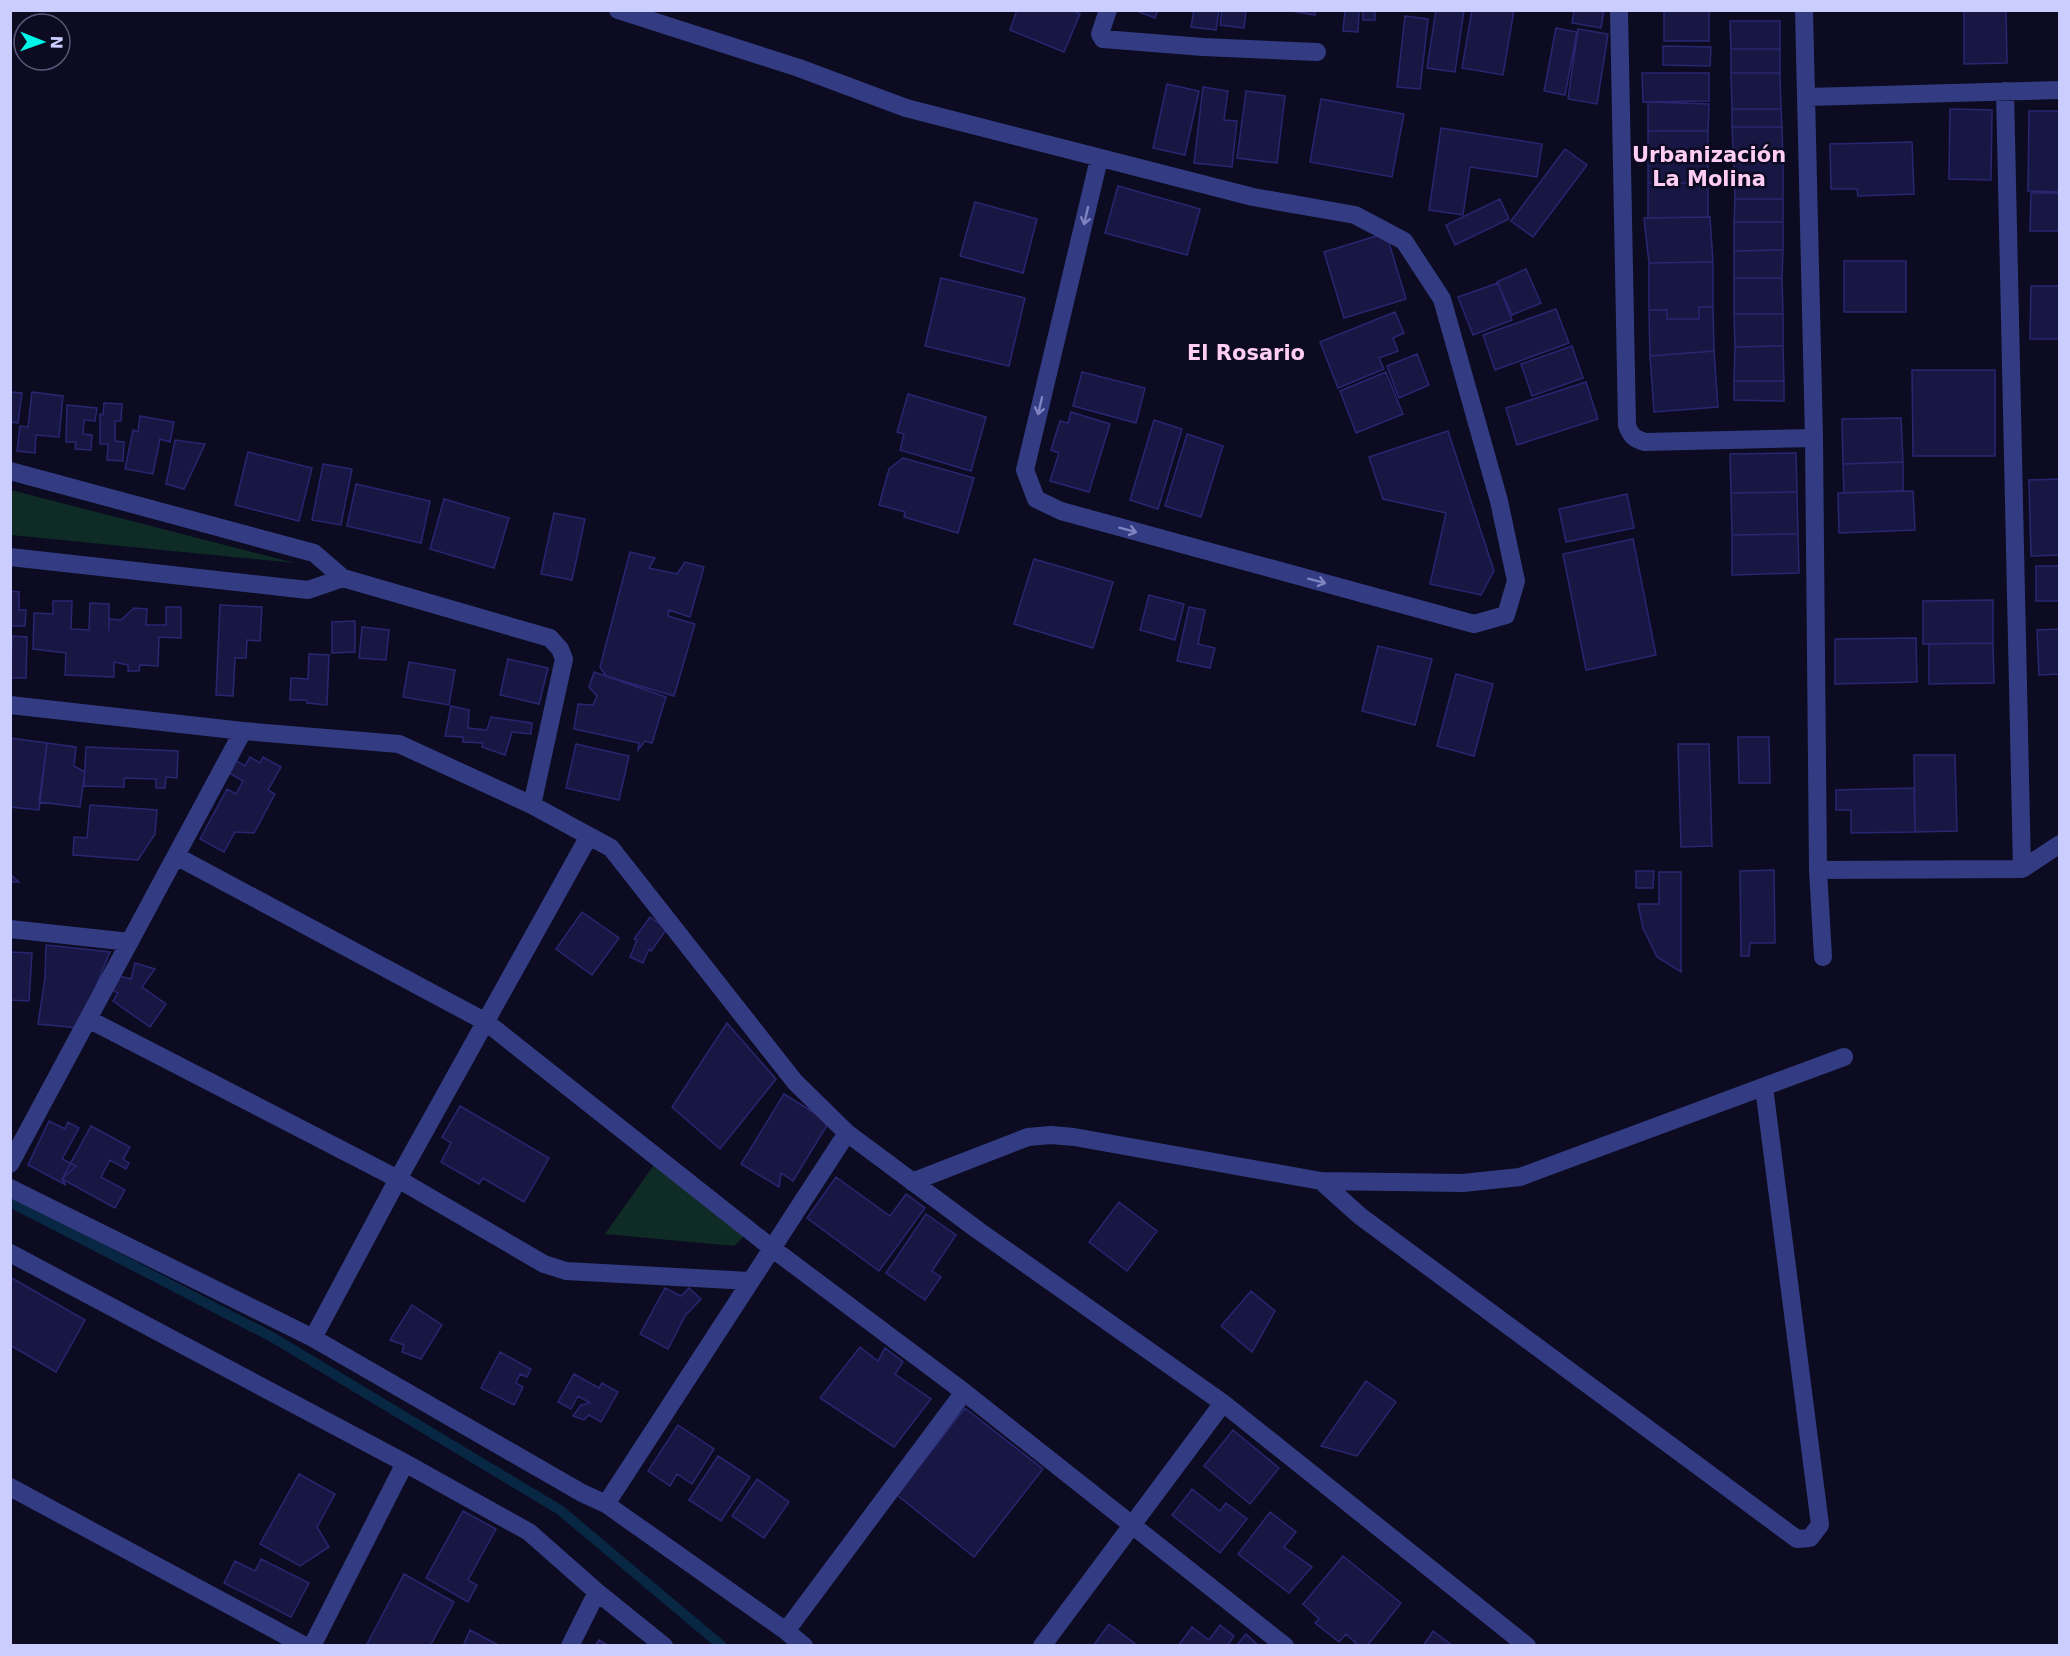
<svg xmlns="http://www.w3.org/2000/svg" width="2070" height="1656" viewBox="0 0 2070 1656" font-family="'DejaVu Sans',sans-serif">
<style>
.green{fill:#0e2b25}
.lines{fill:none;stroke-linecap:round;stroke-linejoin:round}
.stream{stroke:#082743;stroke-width:10}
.building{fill:#181643;stroke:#292671;stroke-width:1.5}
.minor{stroke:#333c83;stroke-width:18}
.oneway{stroke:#7f84c1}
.labels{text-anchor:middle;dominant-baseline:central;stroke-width:5;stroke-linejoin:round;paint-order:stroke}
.neighbourhood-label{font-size:21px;font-weight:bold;fill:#ffcdf5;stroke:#0c0b21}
</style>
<rect width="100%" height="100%" fill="#0c0b21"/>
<path class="green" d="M 10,490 L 11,490 L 295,563 L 11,535 Z
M 658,1159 L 744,1236 L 734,1246 L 605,1234 Z"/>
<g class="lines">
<path class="stream" d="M 10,1202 L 272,1337 L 560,1510 L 722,1646"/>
</g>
<path class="building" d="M 1017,10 L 1071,10 L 1080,14 L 1064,52 L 1010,30 Z
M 1134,10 L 1158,10 L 1155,18 Z
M 1194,10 L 1219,10 L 1216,30 L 1191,27 Z
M 1222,10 L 1246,10 L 1244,28 L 1220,25 Z
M 1286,10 L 1315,10 L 1315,15 Z
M 1345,10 L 1359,10 L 1358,32 L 1343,31 Z
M 1363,10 L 1375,10 L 1375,20 L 1363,20 Z
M 1436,10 L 1464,10 L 1455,72 L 1427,68 Z
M 1472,10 L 1514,10 L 1503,75 L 1462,68 Z
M 1574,10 L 1604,10 L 1601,28 L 1572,23 Z
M 1664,10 L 1709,10 L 1709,41 L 1664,41 Z
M 1964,10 L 2006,10 L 2007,63 L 1964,64 Z
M 1405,16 L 1428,19 L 1420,89 L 1397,87 Z
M 1730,21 L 1780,21 L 1780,49 L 1731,49 Z
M 1556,28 L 1577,32 L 1565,95 L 1544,91 Z
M 1578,29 L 1608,34 L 1597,104 L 1568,99 Z
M 1663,46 L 1711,47 L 1710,66 L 1663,65 Z
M 1731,49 L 1780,49 L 1780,73 L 1731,73 Z
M 1642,73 L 1709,73 L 1709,101 L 1643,102 Z
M 1731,73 L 1780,73 L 1781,109 L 1732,109 Z
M 1167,84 L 1199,91 L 1185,155 L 1153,148 Z
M 1203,87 L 1228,91 L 1224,120 L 1237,121 L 1232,167 L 1194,163 Z
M 1246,91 L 1285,96 L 1277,163 L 1237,158 Z
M 1321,99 L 1404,114 L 1392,177 L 1310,162 Z
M 1648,102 L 1709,104 L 1708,131 L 1648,131 Z
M 1732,109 L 1781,109 L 1782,127 L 1732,127 Z
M 1950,109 L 1992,110 L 1991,180 L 1949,179 Z
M 2029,111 L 2060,111 L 2060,192 L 2028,191 Z
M 1732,127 L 1782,127 L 1783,163 L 1734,163 Z
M 1441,128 L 1542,144 L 1537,177 L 1470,167 L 1463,215 L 1429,210 Z
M 1648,131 L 1708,131 L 1708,183 L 1648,183 Z
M 1912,142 L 1914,194 L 1858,196 L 1857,189 L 1831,189 L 1830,144 Z
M 1565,149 L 1587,165 L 1533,237 L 1511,221 Z
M 1734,163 L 1783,163 L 1783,199 L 1735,199 Z
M 1648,183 L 1708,183 L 1708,217 L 1648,218 Z
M 1118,186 L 1200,209 L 1187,255 L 1105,233 Z
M 2031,193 L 2060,193 L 2060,231 L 2030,231 Z
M 1500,199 L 1509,219 L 1455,245 L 1446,225 Z
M 1735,199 L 1783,199 L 1783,222 L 1734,222 Z
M 975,202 L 1037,219 L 1023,273 L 960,256 Z
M 1710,217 L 1713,262 L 1649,263 L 1644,218 Z
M 1734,222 L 1783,222 L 1783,250 L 1734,251 Z
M 1386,233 L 1406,299 L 1344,318 L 1324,252 Z
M 1783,250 L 1782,278 L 1734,278 L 1734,251 Z
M 1844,261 L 1906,261 L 1906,312 L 1844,312 Z
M 1713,262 L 1713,307 L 1699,307 L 1699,319 L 1667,319 L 1667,310 L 1649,310 L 1649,263 Z
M 1526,269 L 1541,303 L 1512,315 L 1497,282 Z
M 941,278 L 1025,298 L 1009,366 L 925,346 Z
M 1734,278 L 1782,278 L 1783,314 L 1734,314 Z
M 1498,283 L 1512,320 L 1473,335 L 1458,297 Z
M 2031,286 L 2060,286 L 2060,339 L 2030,339 Z
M 1699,307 L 1713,307 L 1714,351 L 1650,356 L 1649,310 L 1667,310 L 1667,319 L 1699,319 Z
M 1556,309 L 1569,343 L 1495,370 L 1483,335 Z
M 1395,312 L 1404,333 L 1393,338 L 1398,351 L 1379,358 L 1384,369 L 1338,388 L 1320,342 Z
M 1734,314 L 1783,314 L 1783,346 L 1735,347 Z
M 1572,346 L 1583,378 L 1532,396 L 1521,364 Z
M 1783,346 L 1784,381 L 1734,381 L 1735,347 Z
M 1714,351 L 1718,407 L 1654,412 L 1650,356 Z
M 1417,354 L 1429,385 L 1399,398 L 1387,366 Z
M 1912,370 L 1995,370 L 1995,456 L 1913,456 Z
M 1082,372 L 1145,388 L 1136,423 L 1073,406 Z
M 1386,372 L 1403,414 L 1356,433 L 1340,391 Z
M 1734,381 L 1784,381 L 1784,401 L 1734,400 Z
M 1586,382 L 1598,419 L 1517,445 L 1506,408 Z
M 10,392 L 22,393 L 18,423 L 10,422 Z
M 32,392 L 63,396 L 59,437 L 36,435 L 35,453 L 17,451 L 20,426 L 28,427 Z
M 908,394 L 986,417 L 971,471 L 900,450 L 904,434 L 897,432 Z
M 104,403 L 122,404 L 121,421 L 115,421 L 115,441 L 124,442 L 123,461 L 107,460 L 108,444 L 100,444 L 100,414 L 103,415 Z
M 67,405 L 97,408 L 95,421 L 84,420 L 83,434 L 92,435 L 91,450 L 75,449 L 76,442 L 66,442 Z
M 1071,412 L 1110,424 L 1089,492 L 1050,481 L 1059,453 L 1051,450 L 1060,421 L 1068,423 Z
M 140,416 L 174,422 L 170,442 L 160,439 L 153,474 L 125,469 L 133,430 L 138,432 Z
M 1901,418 L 1903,462 L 1843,464 L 1842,419 Z
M 1154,420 L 1182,429 L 1158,509 L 1130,500 Z
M 1448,431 L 1494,571 L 1481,595 L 1430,584 L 1446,513 L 1383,499 L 1369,457 Z
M 1187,434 L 1223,446 L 1201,517 L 1165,506 Z
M 175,440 L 205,444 L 184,489 L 166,484 Z
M 248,452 L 312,468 L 299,521 L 235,505 Z
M 1796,453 L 1797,492 L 1731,493 L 1730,454 Z
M 903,458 L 974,478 L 958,533 L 904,517 L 905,512 L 879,505 L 889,469 Z
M 1903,462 L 1903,491 L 1844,493 L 1843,464 Z
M 323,464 L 352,469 L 341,525 L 312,520 Z
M 2060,479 L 2060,555 L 2031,556 L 2029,480 Z
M 356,484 L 430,501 L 421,543 L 347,526 Z
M 1913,491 L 1915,530 L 1839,533 L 1838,493 Z
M 1797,492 L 1798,534 L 1732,535 L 1731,493 Z
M 1627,494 L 1634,528 L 1566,542 L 1559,509 Z
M 444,499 L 509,518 L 494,568 L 430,549 Z
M 554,513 L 585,519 L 572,580 L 541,574 Z
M 1798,534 L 1799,573 L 1732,575 L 1732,535 Z
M 1633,539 L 1656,655 L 1586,670 L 1563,554 Z
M 630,552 L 655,558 L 649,568 L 677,574 L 685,562 L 704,567 L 690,617 L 669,610 L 668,616 L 695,624 L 674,696 L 606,676 L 600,667 Z
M 1034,559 L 1113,582 L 1093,648 L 1014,624 Z
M 2036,566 L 2060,566 L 2060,601 L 2036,601 Z
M 10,591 L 19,592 L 19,610 L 26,610 L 25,626 L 10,626 Z
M 1149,595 L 1184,604 L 1175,640 L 1140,630 Z
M 1993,600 L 1993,643 L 1923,644 L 1923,601 Z
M 53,601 L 72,601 L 71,629 L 89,630 L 90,603 L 109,604 L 109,631 L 109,619 L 121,620 L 134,608 L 147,609 L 146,625 L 166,625 L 166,607 L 181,607 L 181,638 L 159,637 L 158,666 L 140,665 L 139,671 L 128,671 L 128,665 L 114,662 L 114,677 L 65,675 L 66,653 L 33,649 L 34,613 L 53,614 Z
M 220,605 L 262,607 L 260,641 L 247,640 L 246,658 L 235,658 L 233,696 L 216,695 Z
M 1189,607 L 1205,610 L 1198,644 L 1215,648 L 1210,668 L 1177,661 Z
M 355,621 L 355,652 L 332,653 L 332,622 Z
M 362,627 L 389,630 L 386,660 L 359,658 Z
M 2060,629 L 2060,674 L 2039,675 L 2037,630 Z
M 12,636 L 27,637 L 26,678 L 11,678 Z
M 1916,638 L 1917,682 L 1835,684 L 1835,639 Z
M 1993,643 L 1994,683 L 1929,684 L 1929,644 Z
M 1378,646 L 1432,659 L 1415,725 L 1362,711 Z
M 309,654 L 329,655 L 327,705 L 307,703 L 307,700 L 290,700 L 291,678 L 308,679 Z
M 508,659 L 548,668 L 539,704 L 500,695 Z
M 409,662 L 455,670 L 449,705 L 403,697 Z
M 594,672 L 666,697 L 652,743 L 645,741 L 638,750 L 639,743 L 574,729 L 578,704 L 593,705 L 597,696 L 589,687 Z
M 1456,674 L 1493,684 L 1474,756 L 1437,746 Z
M 451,706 L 469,710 L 468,728 L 487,730 L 491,717 L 532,723 L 531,734 L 512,732 L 505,755 L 482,747 L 483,743 L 463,742 L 463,737 L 445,736 Z
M 1738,737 L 1769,737 L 1770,783 L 1739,783 Z
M 10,738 L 47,743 L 39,810 L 10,807 Z
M 47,743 L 76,747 L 74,766 L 85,772 L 80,807 L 39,802 Z
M 576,744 L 629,756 L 619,800 L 566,788 Z
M 1678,744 L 1709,744 L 1712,846 L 1681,847 Z
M 86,747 L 178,751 L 177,778 L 166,777 L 165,788 L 156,788 L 156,779 L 124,778 L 124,787 L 84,786 Z
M 1914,755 L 1955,755 L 1957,831 L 1915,832 Z
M 250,757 L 260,763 L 263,757 L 281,767 L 268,790 L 275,794 L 254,833 L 235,832 L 224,852 L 200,839 L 227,789 L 236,794 L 243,781 L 226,771 L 232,758 L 245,766 Z
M 1914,788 L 1915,832 L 1851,833 L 1851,810 L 1836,810 L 1836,790 Z
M 90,805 L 157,810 L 155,834 L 138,860 L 73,855 L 74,837 L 87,838 Z
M 1774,870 L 1775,943 L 1750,943 L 1749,956 L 1741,956 L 1740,871 Z
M 1636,871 L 1654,871 L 1653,888 L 1636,888 Z
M 1659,872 L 1681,872 L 1681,972 L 1657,957 L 1643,928 L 1638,904 L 1659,904 Z
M 10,874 L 19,882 L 10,882 Z
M 582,912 L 619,938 L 592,975 L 556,949 Z
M 650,917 L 667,929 L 651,951 L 649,949 L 643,963 L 630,957 L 637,940 L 634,939 Z
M 46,945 L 110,952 L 79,1028 L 38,1024 L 45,978 Z
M 10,952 L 32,953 L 29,1001 L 10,1000 Z
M 135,963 L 155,969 L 142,987 L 166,1004 L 150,1027 L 113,1001 L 118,993 L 111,990 L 120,976 L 131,979 Z
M 727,1023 L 776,1079 L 720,1149 L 672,1107 Z
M 784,1094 L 829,1122 L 793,1181 L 781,1173 L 779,1187 L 741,1164 Z
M 460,1106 L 549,1158 L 524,1202 L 483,1178 L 479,1184 L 441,1162 L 451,1143 L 442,1137 Z
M 49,1121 L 65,1129 L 68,1122 L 79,1128 L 62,1159 L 76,1166 L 62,1179 L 66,1185 L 28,1165 Z
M 91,1126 L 130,1147 L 123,1159 L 129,1163 L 126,1169 L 110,1160 L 101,1177 L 125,1190 L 115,1208 L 62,1179 Z
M 836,1177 L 890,1216 L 906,1194 L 925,1208 L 879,1271 L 807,1218 Z
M 1119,1202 L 1157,1231 L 1127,1271 L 1089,1242 Z
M 926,1214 L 956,1235 L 932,1271 L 941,1277 L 925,1300 L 886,1273 Z
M 10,1277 L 85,1320 L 56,1372 L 10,1345 Z
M 665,1288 L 681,1296 L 689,1288 L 701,1299 L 685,1316 L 668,1349 L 640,1334 Z
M 1251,1291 L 1275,1311 L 1252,1352 L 1221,1326 Z
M 412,1305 L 442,1325 L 421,1359 L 402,1352 L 404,1345 L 390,1340 Z
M 860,1347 L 878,1361 L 885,1348 L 903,1362 L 895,1374 L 931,1399 L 894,1447 L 820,1398 Z
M 500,1352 L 531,1369 L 527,1377 L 520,1374 L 516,1383 L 523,1387 L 514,1405 L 481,1388 Z
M 574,1374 L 599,1388 L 602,1383 L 618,1392 L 601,1422 L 589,1415 L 584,1420 L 573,1416 L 581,1405 L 590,1403 L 578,1396 L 571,1409 L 558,1402 Z
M 1366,1381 L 1396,1402 L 1357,1456 L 1321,1446 Z
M 965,1408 L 1043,1469 L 974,1557 L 897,1495 Z
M 678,1425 L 714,1449 L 692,1484 L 677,1474 L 670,1486 L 648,1471 Z
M 1233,1430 L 1279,1468 L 1250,1504 L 1204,1466 Z
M 718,1456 L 750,1477 L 721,1521 L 689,1500 Z
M 299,1474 L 335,1494 L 317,1527 L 329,1547 L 300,1566 L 260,1544 Z
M 757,1479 L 789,1502 L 764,1538 L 732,1516 Z
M 1192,1489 L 1220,1511 L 1226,1503 L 1247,1519 L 1220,1553 L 1172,1515 Z
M 463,1511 L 496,1529 L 468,1580 L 477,1585 L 468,1602 L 426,1578 Z
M 1270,1512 L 1296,1532 L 1284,1547 L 1312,1567 L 1289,1593 L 1238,1554 Z
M 1343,1556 L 1401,1603 L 1367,1646 L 1359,1646 L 1346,1634 L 1339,1642 L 1315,1623 L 1319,1619 L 1303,1604 Z
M 261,1559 L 309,1583 L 291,1617 L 224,1583 L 235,1561 L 255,1571 Z
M 404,1574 L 454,1602 L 430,1646 L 366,1646 Z
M 1109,1624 L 1138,1646 L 1093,1646 Z
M 1220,1625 L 1234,1636 L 1227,1646 L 1178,1646 L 1192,1627 L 1209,1640 Z
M 470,1630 L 500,1646 L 463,1646 Z
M 1433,1631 L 1453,1646 L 1423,1646 Z
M 1246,1634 L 1259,1646 L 1236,1646 Z
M 599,1640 L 609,1646 L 595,1646 Z"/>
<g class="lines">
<path class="minor" d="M 618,10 L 799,68 L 906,108 L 1253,197 L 1355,215 L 1404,241 L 1442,299 L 1499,501 L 1516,581 L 1506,615 L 1474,624 L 1061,511 L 1036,499 L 1025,470 L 1099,159
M 1108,10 L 1100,34 L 1103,39 L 1203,47 L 1317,52
M 1619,10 L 1627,425 C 1630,435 1634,439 1645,442 L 1814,438 L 1804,10
M 2005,91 L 2022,869
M 1807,97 L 2060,90
M 1814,438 L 1818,870 L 1823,957
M 10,471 L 314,553 L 343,578 L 550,638 L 560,649 L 564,659 L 532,805
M 10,557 L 308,590 L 343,578
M 10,705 L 243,731 L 399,744 L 532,805 L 611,848 L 795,1082 L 847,1133 L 979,1231 L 1223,1403 L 1527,1646
M 176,856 L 486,1022 L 773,1249 L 964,1392 L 1285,1646
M 1818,870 L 2022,869 L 2060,844
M 10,929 L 130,942
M 88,1019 L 398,1179 L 544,1264 L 566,1271 L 750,1281
M 10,1164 L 243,731
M 1321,1181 L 1360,1216 L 1797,1539 L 1810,1538 L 1820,1525 L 1764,1087
M 912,1182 L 1028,1137 L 1051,1135 L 1074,1137 L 1321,1181 L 1463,1183 L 1520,1177 L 1844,1057
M 10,1188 L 313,1338 L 582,1493 L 606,1504 L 786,1631 L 804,1646
M 10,1253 L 405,1463 L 529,1532 L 597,1592 L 664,1646
M 313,1338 L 398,1179 L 589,836
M 10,1487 L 305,1646
M 606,1504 L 847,1133
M 786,1631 L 964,1392
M 312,1646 L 405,1463
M 570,1646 L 597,1592
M 1042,1646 L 1223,1403"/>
</g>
<defs><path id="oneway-shaft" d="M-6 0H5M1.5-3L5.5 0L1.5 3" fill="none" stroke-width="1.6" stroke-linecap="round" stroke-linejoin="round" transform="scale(1.5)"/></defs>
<g class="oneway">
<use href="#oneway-shaft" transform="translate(1086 216) rotate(103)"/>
<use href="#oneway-shaft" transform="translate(1040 406) rotate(103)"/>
<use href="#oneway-shaft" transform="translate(1128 530) rotate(15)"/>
<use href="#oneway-shaft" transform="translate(1317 581) rotate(15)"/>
</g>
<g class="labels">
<g class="neighbourhood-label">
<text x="1709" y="155">Urbanización<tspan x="1709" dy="24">La Molina</tspan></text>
<text x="1246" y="353">El Rosario</text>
</g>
</g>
<rect width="2070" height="1656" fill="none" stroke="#cbcdff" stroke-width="24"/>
<g transform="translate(42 42) rotate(91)"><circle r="28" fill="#0c0b21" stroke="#58597a" stroke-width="1.5"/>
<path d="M0-4.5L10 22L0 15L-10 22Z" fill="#00f6e8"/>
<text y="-9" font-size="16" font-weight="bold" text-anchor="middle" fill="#cbcdff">N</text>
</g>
</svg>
